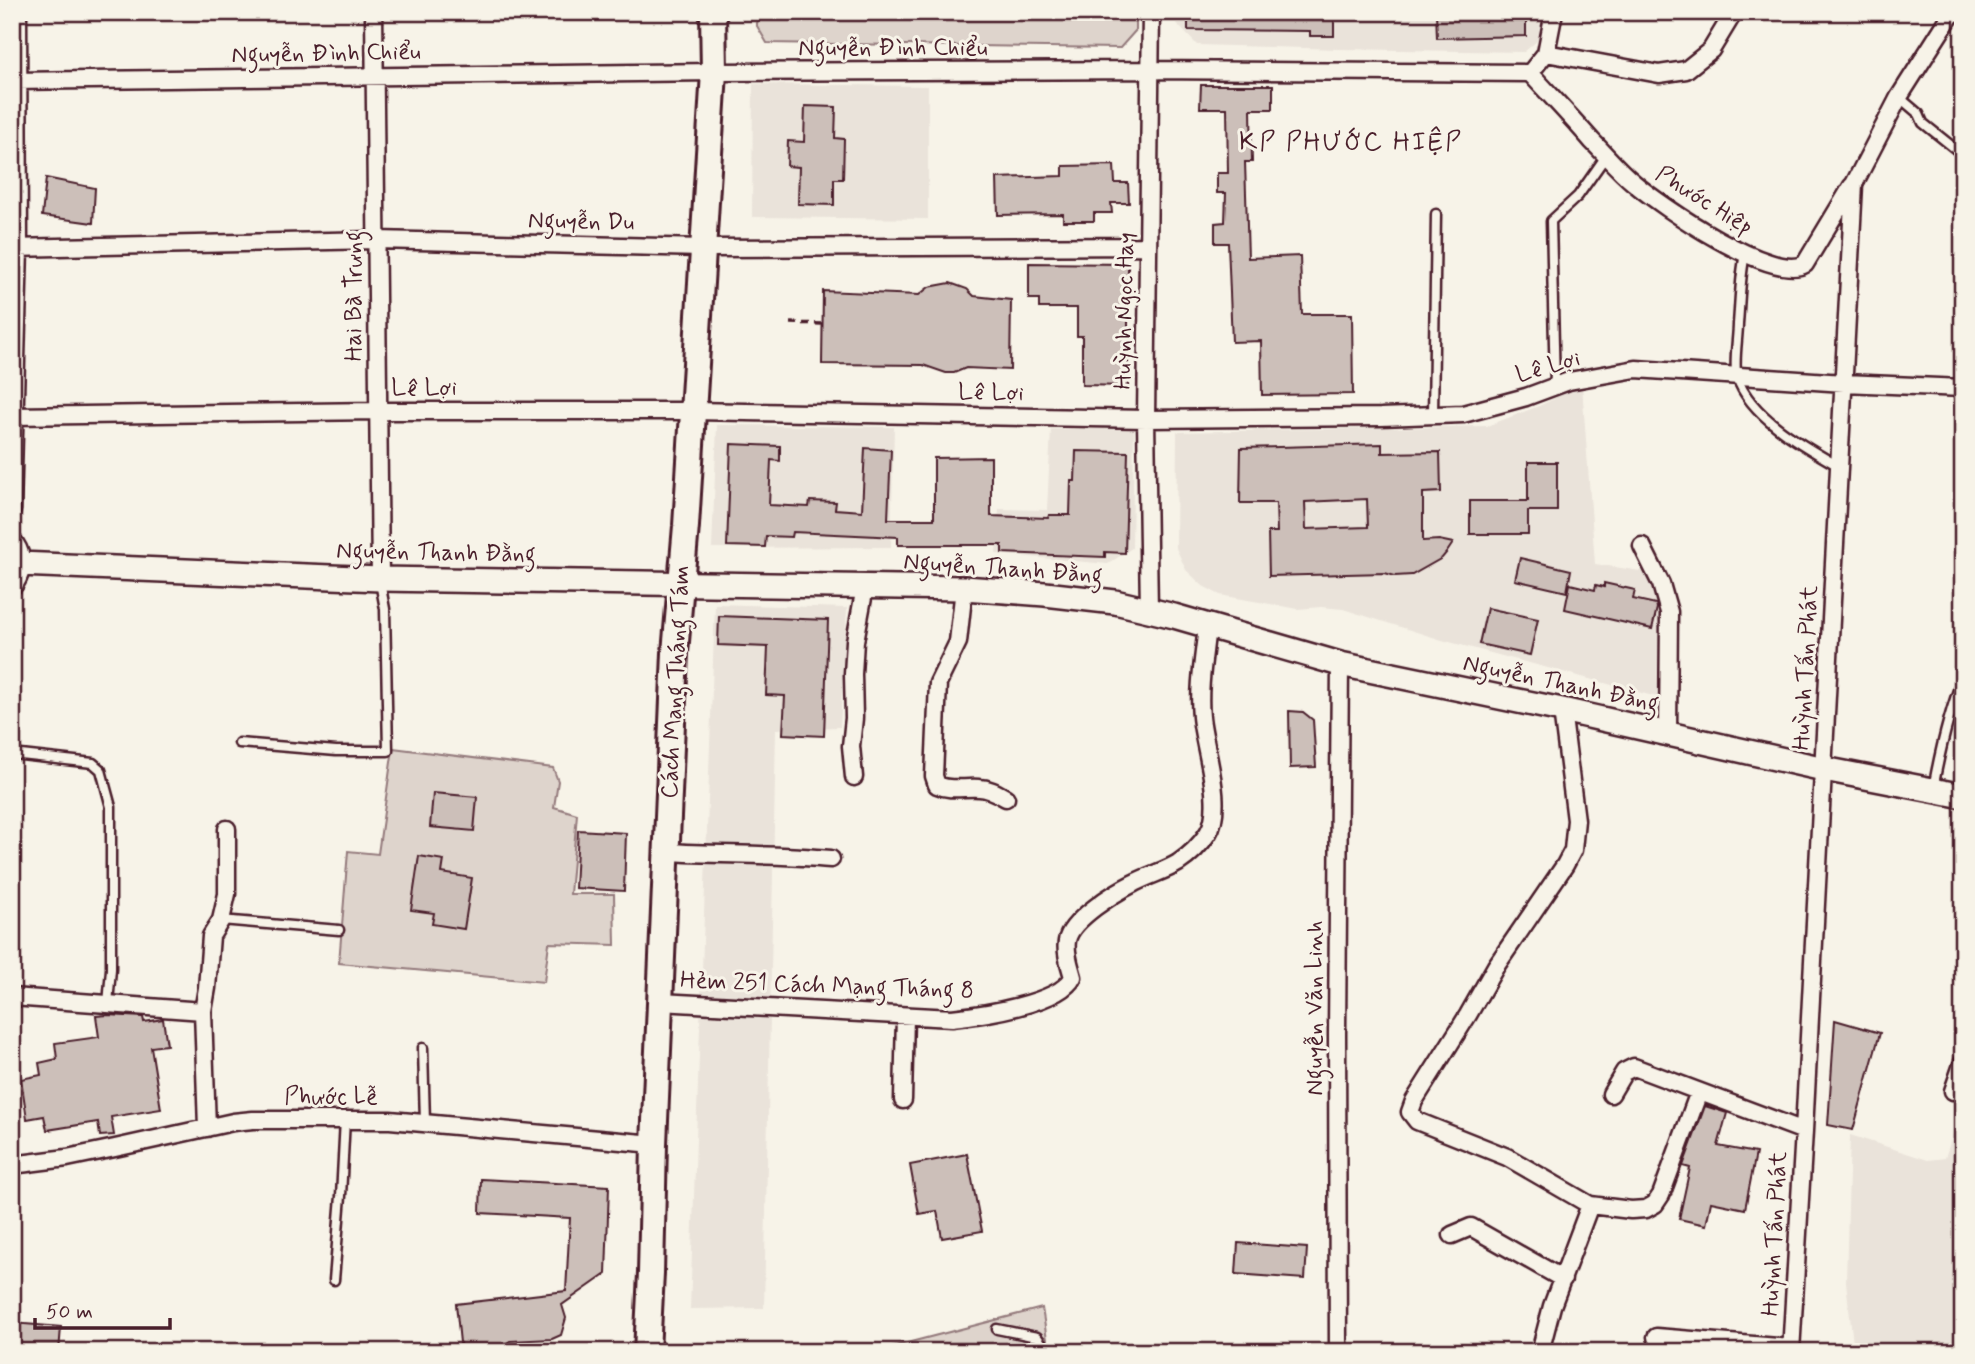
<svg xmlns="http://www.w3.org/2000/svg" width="1975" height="1364" viewBox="0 0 1975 1364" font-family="Mynerve,sans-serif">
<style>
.built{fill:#eae3da}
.green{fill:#ded4cc;stroke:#947a7c;stroke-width:2}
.building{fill:#ccbfb9;stroke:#4a1f2b;stroke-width:2;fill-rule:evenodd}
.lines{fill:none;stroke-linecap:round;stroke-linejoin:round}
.service-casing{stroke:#4a1f2b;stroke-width:13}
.minor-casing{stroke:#4a1f2b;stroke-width:21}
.secondary-casing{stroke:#4a1f2b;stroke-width:28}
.primary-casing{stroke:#4a1f2b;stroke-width:30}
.path{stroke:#4a1f2b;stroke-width:3.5;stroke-dasharray:7 5;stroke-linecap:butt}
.service{stroke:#f7f3e8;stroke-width:8}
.minor{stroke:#f7f3e8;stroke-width:16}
.secondary{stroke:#f7f3e8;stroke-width:23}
.primary{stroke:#f7f3e8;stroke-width:24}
.labels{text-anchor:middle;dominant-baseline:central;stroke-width:6;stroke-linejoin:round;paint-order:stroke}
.street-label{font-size:24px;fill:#4a1f2b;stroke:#f7f3e8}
.neighbourhood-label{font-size:26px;letter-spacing:2px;fill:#4a1f2b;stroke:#f7f3e8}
</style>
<rect width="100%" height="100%" fill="#f7f3e8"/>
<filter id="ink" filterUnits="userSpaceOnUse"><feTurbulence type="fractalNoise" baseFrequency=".0143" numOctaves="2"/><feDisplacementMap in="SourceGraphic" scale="14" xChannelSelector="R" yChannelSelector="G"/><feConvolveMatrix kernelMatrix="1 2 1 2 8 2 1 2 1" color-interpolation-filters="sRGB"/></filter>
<g filter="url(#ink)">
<path class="built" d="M 1176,12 L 1542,12 L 1538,40 L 1524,52 L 1339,49 L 1197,45 L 1176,23 Z
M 753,84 L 928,86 L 928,219 L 752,217 Z
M 1582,385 L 1595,564 L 1647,572 L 1660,596 L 1657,697 L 1442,640 L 1343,609 L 1321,607 L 1298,609 L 1220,595 L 1203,586 L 1186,570 L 1176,548 L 1177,432 L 1487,426 L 1539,406 Z
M 717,425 L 894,427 L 891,547 L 712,548 Z
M 1051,429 L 1134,429 L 1132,548 L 1108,564 L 996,554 L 999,509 L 1047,510 Z
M 715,604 L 847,608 L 840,727 L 776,729 L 764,1308 L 690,1309 Z
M 1963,1102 L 1963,1352 L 1854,1352 L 1846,1282 L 1850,1135 L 1928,1160 L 1945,1158 Z"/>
<path class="green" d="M 757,12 L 1136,12 L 1136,30 L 1120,48 L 767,43 L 757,26 Z
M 393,748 L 553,768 L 558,781 L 554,807 L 577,814 L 570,894 L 614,894 L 615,945 L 549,943 L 544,982 L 339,963 L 348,851 L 378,854 Z
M 1042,1308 L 1049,1352 L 872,1352 Z"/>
<path class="building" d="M 1188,12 L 1334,12 L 1334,36 L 1310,36 L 1310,31 L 1188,30 Z
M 1436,12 L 1526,12 L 1526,36 L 1437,38 Z
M 1201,85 L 1273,85 L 1273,109 L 1251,109 L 1252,162 L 1245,162 L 1248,258 L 1300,256 L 1302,314 L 1352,314 L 1353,394 L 1262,395 L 1261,341 L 1232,342 L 1228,243 L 1215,243 L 1215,223 L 1225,222 L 1226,193 L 1217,193 L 1217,173 L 1228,173 L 1227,108 L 1200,108 Z
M 805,106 L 836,107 L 835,138 L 844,139 L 843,179 L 834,179 L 834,205 L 798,204 L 799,167 L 787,166 L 788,141 L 804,142 Z
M 1114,165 L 1115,183 L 1128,183 L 1129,203 L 1111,203 L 1112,213 L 1094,213 L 1094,221 L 1063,221 L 1063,214 L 998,215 L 997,178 L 1063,176 L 1063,166 Z
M 46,178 L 95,188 L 93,223 L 42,216 Z
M 1029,263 L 1128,264 L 1128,386 L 1082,385 L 1082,336 L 1077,336 L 1077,308 L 1039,308 L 1039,299 L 1029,299 Z
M 950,283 L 967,289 L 974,296 L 1011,300 L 1010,370 L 966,368 L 954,373 L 946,373 L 923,365 L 822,364 L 823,291 L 919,295 L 929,287 Z
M 731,444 L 780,446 L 780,461 L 771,460 L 769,505 L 809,507 L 810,501 L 836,502 L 835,509 L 862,511 L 865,448 L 891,450 L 888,519 L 934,519 L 934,458 L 991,457 L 991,516 L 1048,518 L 1049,515 L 1070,515 L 1071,481 L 1075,481 L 1076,451 L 1128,452 L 1125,553 L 1105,552 L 1105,557 L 1002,553 L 1002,545 L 898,545 L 898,537 L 793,532 L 792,537 L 766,536 L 765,547 L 727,546 Z
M 1382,444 L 1382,453 L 1440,452 L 1441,492 L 1423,493 L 1423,541 L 1439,540 L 1453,543 L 1447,552 L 1442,558 L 1412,575 L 1395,576 L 1385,573 L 1269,576 L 1268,532 L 1277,532 L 1276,503 L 1240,503 L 1241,448 ZM 1367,499 L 1368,527 L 1306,529 L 1305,502 Z
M 1528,462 L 1557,462 L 1557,511 L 1528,511 L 1528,534 L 1470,534 L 1470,501 L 1528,501 Z
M 1520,558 L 1571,570 L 1567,592 L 1515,580 Z
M 1604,583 L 1635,590 L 1633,599 L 1656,604 L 1657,608 L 1652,629 L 1565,609 L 1570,584 L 1595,590 L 1596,585 L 1604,587 Z
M 1487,608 L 1538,619 L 1530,655 L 1479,644 Z
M 719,616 L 828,620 L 824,736 L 783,734 L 785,696 L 766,695 L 768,647 L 718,645 Z
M 1289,711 L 1303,712 L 1313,720 L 1316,767 L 1290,768 Z
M 433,793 L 477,797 L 474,831 L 430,827 Z
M 578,830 L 626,833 L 624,891 L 575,888 Z
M 419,856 L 444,860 L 442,873 L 472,878 L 464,929 L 432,924 L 434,913 L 411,910 Z
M 108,1015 L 143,1017 L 144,1022 L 163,1019 L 167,1045 L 151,1047 L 161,1109 L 111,1117 L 114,1135 L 100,1136 L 98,1122 L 47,1130 L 44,1116 L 27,1119 L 21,1079 L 41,1075 L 39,1063 L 57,1059 L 55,1043 L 99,1037 L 96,1016 Z
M 1835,1020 L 1880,1033 L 1853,1130 L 1828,1125 Z
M 1705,1106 L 1727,1113 L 1718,1146 L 1756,1153 L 1745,1209 L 1711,1202 L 1706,1225 L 1679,1219 L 1690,1168 L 1683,1166 Z
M 967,1154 L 982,1231 L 942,1238 L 937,1211 L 919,1214 L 910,1165 Z
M 481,1179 L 609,1186 L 606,1274 L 562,1305 L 566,1318 L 561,1335 L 552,1339 L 510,1341 L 493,1352 L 461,1352 L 456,1304 L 566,1291 L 570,1218 L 480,1213 Z
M 1238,1243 L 1307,1248 L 1305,1279 L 1236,1274 Z
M 12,1323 L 61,1327 L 59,1352 L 12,1352 Z"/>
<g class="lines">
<g class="service-casing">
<path id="service" d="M 1899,97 L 1919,114 L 1923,123 L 1963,155
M 1745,254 C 1740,277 1740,300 1738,324 C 1738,338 1733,365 1737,377 C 1750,417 1805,447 1840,467
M 1555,386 L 1551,221 L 1578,196 L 1606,156
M 1433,415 L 1436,214
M 239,743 L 336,751 L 388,751 L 385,609 L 380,582
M 12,754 L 93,763 L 101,770 L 111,807 L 111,969 L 108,1004
M 1933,789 C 1940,751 1948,714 1963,677
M 221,920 L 339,930
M 423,1048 L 425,1123
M 334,1280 L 341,1196 L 345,1119
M 997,1329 L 1037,1337 L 1043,1345 L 1043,1352"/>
</g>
<g class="minor-casing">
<path id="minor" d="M 374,12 L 380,579
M 1546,53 L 1554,12
M 1530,73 C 1551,96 1572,118 1592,141 C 1606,155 1619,171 1634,183 C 1661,206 1773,283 1805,264 L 1852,186
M 12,81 L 714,72 L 1150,70 L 1530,73 L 1546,53 L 1659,74 L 1686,70 L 1711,50 L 1734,12
M 12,248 L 377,240 L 703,248 L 1148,246
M 12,416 L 378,411 L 693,411 L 1146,419 L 1381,417 L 1463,414 L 1526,397 L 1569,381 L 1636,369 L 1844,383 L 1963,388
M 12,510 L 19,248 L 18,12
M 1642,546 L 1661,584 L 1669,612 L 1668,734
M 964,588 L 958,642 L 938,683 L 934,776 L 937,785 C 950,791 964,787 979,788 C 989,788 997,793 1006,798
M 1149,610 L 1146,419 L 1151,12
M 1562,710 L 1576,820 L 1573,850 L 1565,865 L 1496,966 L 1468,1015 L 1414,1101 L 1410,1112 L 1417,1121 L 1507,1157 L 1590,1205 L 1631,1210 L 1646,1209 L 1655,1204 L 1661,1195 L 1699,1092
M 854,777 L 851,746 L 854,718 L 853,674 L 855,641 L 865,587
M 667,852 C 721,855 776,854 831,859
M 12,997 L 203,1011
M 660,1002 L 952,1018 C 980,1015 1060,1004 1073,977 C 1070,966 1065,953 1067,941 C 1070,920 1116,892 1134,883 C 1149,875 1165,871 1178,863 C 1190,855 1201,844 1208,833 C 1225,806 1204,748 1201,717 C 1198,687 1204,656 1207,626
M 1953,1091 L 1963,1062
M 1611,1094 L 1624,1072 L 1634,1067 L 1804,1131
M 903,1100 L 905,1016
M 207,1128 L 203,1011 L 207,988 L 211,936 L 221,920 L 227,894 L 227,829
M 12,1165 L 67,1158 L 115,1148 L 233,1122 L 253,1120 L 390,1120 L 654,1144
M 1452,1235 L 1471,1227 L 1563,1279
M 1656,1337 L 1791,1348
M 1338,1352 L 1337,1034 L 1340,664
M 1540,1352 L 1552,1306 L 1590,1205
M 1791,1352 L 1804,1131 L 1854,184 L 1899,97 L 1953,12"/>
</g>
<g class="secondary-casing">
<path id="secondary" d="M 12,545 C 20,557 20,570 12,582
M 19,564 L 380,579 L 964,588 L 1045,594 L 1115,602 L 1174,616 L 1340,664 L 1562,710 L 1824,769 L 1963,796"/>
</g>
<g class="primary-casing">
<path id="primary" d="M 647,1352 L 651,1273 L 654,1144 L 675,653 L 686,526 L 714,72 L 713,12"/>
</g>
<path class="path" d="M 791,323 L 822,324"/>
<use href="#service" class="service"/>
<use href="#minor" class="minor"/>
<use href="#secondary" class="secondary"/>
<use href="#primary" class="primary"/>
</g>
</g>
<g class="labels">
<g class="street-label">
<text x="893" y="48">Nguyễn Đình Chiểu</text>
<text transform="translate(326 54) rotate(-1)">Nguyễn Đình Chiểu</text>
<text transform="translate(1704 201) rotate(32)">Phước Hiệp</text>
<text transform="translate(581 222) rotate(1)">Nguyễn Du</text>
<text transform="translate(354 296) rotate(-90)">Hai Bà Trưng</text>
<text transform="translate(1125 311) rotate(-89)">Huỳnh Ngọc Hay</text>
<text transform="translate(1548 367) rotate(-16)">Lê Lợi</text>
<text x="424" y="388">Lê Lợi</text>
<text transform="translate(991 393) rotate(1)">Lê Lợi</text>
<text transform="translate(436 553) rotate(1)">Nguyễn Thanh Đằng</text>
<text transform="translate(1003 569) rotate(4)">Nguyễn Thanh Đằng</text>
<text transform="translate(1806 668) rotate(-87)">Huỳnh Tấn Phát</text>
<text transform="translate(676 682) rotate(-87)">Cách Mạng Tháng Tám</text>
<text transform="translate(1561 684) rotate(12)">Nguyễn Thanh Đằng</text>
<text transform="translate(827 986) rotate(2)">Hẻm 251 Cách Mạng Tháng 8</text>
<text transform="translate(1315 1008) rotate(-90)">Nguyễn Văn Linh</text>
<text x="331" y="1097">Phước Lễ</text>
<text transform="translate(1775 1234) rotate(-87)">Huỳnh Tấn Phát</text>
</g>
<g class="neighbourhood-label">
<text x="1351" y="143">KP PHƯỚC HIỆP</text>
</g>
</g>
<rect width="1975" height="1364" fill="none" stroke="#f7f3e8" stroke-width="42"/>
<rect x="21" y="21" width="1933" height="1322" fill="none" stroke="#4a1f2b" stroke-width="2.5" filter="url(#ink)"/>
<path d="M35 1318v10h135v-10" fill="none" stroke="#4a1f2b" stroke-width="3.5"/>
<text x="46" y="1318" font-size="21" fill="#4a1f2b" stroke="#f7f3e8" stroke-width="5" paint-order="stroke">50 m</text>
</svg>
